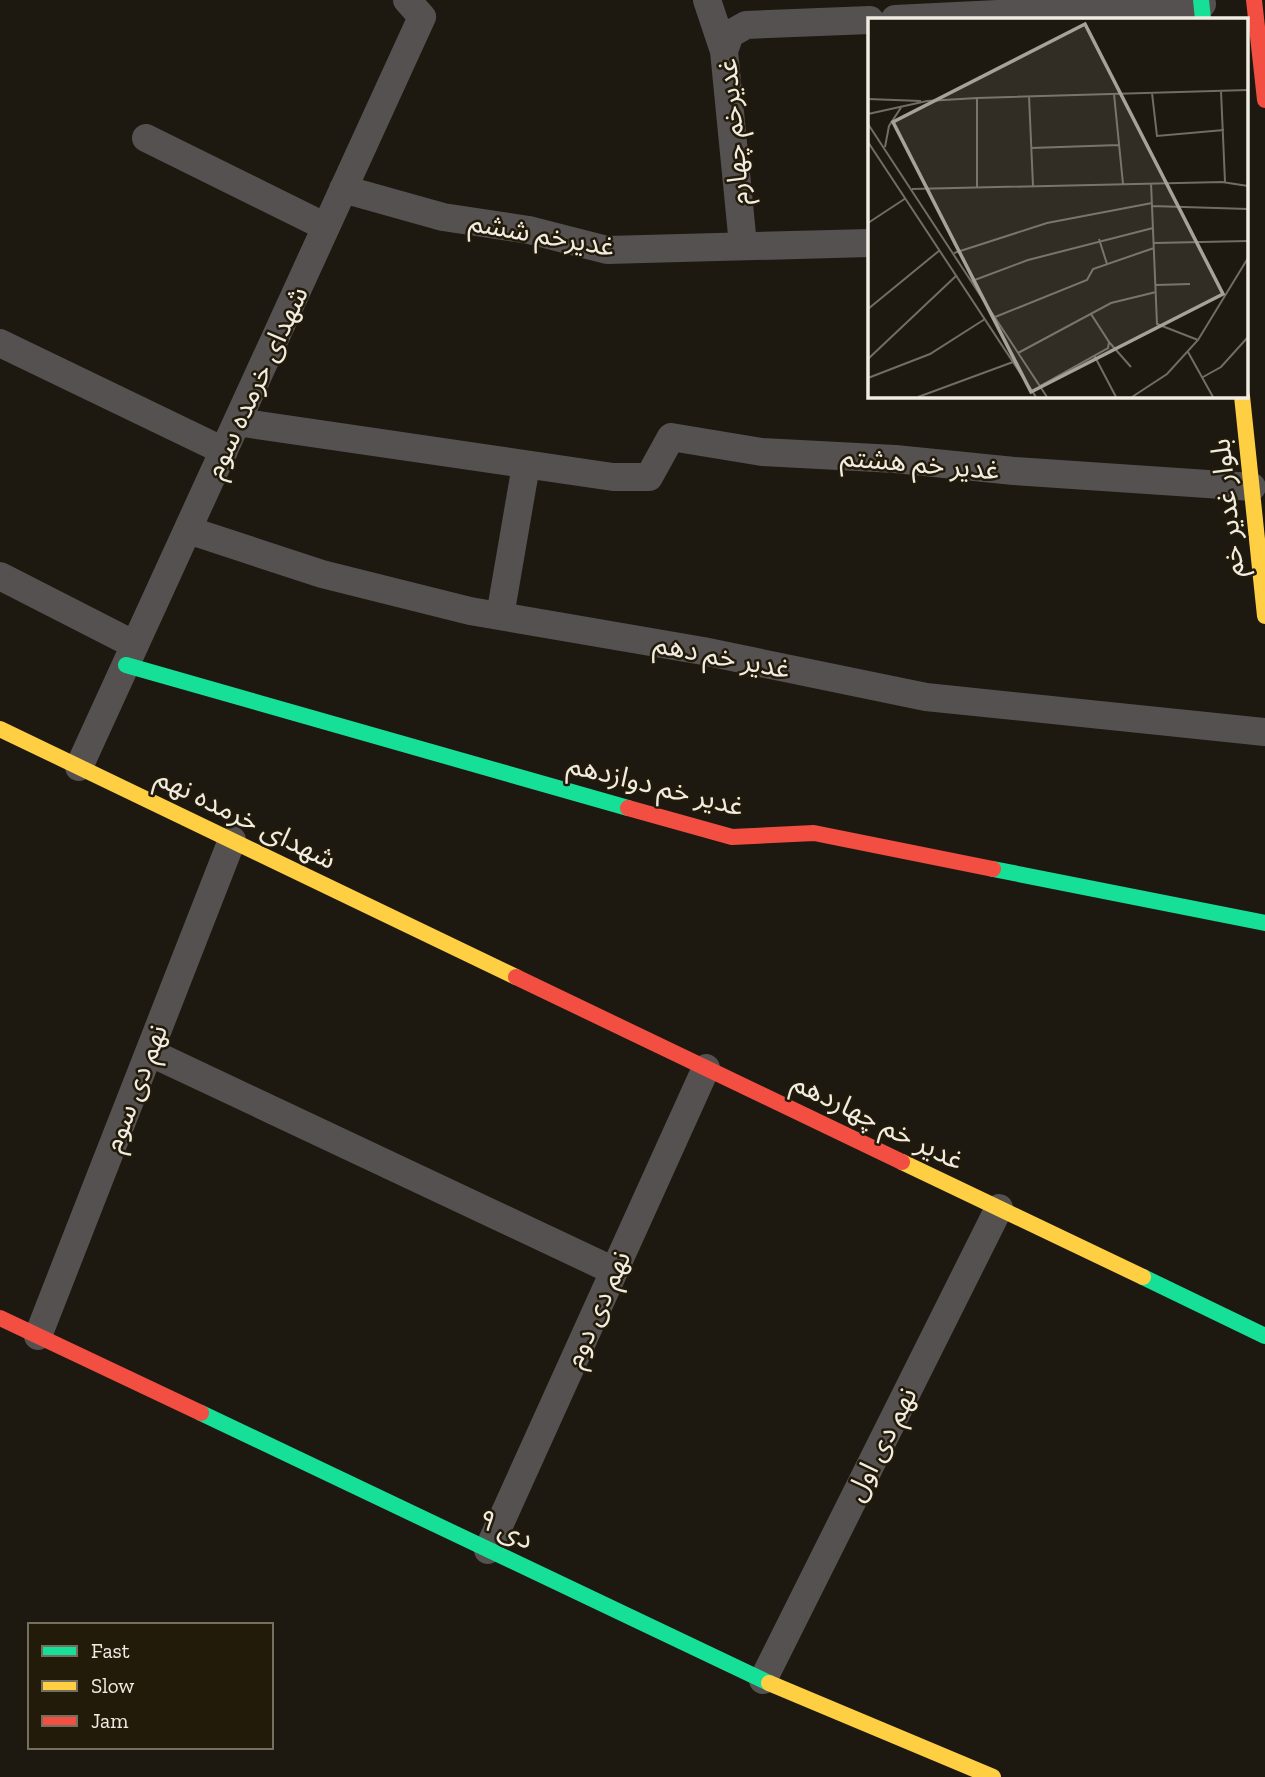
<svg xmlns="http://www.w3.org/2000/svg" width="1265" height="1777" viewBox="0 0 1265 1777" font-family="'Zilla Slab','Noto Sans Arabic',serif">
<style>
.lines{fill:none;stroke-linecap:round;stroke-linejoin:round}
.street{stroke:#555150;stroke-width:28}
.fast{stroke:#16e098;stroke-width:16}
.slow{stroke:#ffcf43;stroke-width:16}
.jam{stroke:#f24e42;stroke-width:16}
.labels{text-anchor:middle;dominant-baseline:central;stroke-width:5;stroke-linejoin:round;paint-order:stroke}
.street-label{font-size:28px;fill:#f1ece1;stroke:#231b0a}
.inset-road{fill:none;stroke:#726d64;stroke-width:2}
.view{fill:#a7a298;fill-opacity:0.15;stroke:#a7a298;stroke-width:3.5}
.inset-edge{fill:none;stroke:#f1ece1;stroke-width:3.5}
</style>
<rect width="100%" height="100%" fill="#1d1910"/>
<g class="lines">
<path class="street" d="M 707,0 L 724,51
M 895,19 L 1202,4
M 146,138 L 326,227
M 343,189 L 443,217 L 529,230 L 607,250 L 870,243
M 743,245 L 724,51 L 730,34 L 746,25 L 870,20
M 0,343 L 224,451
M 237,422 L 613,477 L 649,477 L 671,437 L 762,452 L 895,459 L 1014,471 L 1252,487
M 188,530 L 322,574 L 470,611 L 703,651 L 926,697 L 1265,732
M 0,576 L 135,645
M 500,616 L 526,465
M 79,767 L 422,17 L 407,0
M 149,1052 L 614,1271
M 38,1336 L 232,840
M 488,1550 L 706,1068
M 763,1680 L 999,1208"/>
<path class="fast" d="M 1201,0 L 1203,19
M 126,665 L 628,808
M 993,869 L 1265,923
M 1143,1277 L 1265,1336
M 201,1413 L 769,1683"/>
<path class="slow" d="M 1242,396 L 1265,616
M 0,729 L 516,977
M 902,1162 L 1143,1277
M 769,1683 L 993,1777"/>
<path class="jam" d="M 1254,0 L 1265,100
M 628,808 L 732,837 L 814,833 L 993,869
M 516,977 L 902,1162
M 0,1318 L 201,1413"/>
</g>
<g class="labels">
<g class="street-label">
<text transform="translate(733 132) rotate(-95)">غدیرخم چهارم</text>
<text transform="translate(542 234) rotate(10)">غدیرخم ششم</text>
<text transform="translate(256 382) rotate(-65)">شهدای خرمده سوم</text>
<text transform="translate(920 463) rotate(5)">غدیر خم هشتم</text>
<text transform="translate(1227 508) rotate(-96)">بلوار غدیر خم</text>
<text transform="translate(722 656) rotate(11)">غدیر خم دهم</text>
<text transform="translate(656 785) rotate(14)">غدیر خم دوازدهم</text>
<text transform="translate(246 818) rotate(26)">شهدای خرمده نهم</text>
<text transform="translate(135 1088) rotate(-69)">نهم دی سوم</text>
<text transform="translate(878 1121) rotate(26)">غدیر خم چهاردهم</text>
<text transform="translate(597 1309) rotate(-66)">نهم دی دوم</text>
<text transform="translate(881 1444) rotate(-63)">نهم دی اول</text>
<text transform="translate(506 1529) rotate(25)">۹ دی</text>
</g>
</g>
<g transform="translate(868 18)">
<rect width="380" height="380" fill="#1d1910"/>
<path class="inset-road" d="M 353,73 L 357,164M 284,75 L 289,118 L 356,112M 246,76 L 255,166M 161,78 L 165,168M 109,80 L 109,170M 0,81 L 53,83M 0,96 L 59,83 L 109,80 L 380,72M 0,106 L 179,379M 0,124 L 168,379M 17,129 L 21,108 L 34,88M 163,130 L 251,127M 283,165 L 289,306 L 330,322M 44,171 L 354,164 L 380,168M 284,188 L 380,191M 0,205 L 38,180M 231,221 L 239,246M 286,225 L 380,223M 86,235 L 179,205 L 284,185M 104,263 L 160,242 L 285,210M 288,267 L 322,266M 0,291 L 72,232M 127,299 L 219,262 L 225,251 L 286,230M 241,324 L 263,349M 320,334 L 345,379M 150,335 L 243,285 L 288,274M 226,337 L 248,379M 0,341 L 89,257M 335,359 L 353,349 L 380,319M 0,360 L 62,336 L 117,301M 172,368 L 240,330 L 241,324 L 223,296M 50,379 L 145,344M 264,379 L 299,356 L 330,322 L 380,240"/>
<path class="view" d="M 217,6 L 355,276 L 163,374 L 25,104 Z"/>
<rect width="380" height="380" class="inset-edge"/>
</g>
<rect x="28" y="1623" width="245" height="126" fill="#231b0a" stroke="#756f60" stroke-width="2"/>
<rect x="42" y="1646" width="35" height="10" fill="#16e098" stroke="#756f60" stroke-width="2"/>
<text x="91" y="1658" font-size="21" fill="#f1ece1">Fast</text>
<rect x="42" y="1681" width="35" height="10" fill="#ffcf43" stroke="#756f60" stroke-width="2"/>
<text x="91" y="1693" font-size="21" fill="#f1ece1">Slow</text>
<rect x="42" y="1716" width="35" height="10" fill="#f24e42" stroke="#756f60" stroke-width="2"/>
<text x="91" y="1728" font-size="21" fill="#f1ece1">Jam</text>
</svg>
